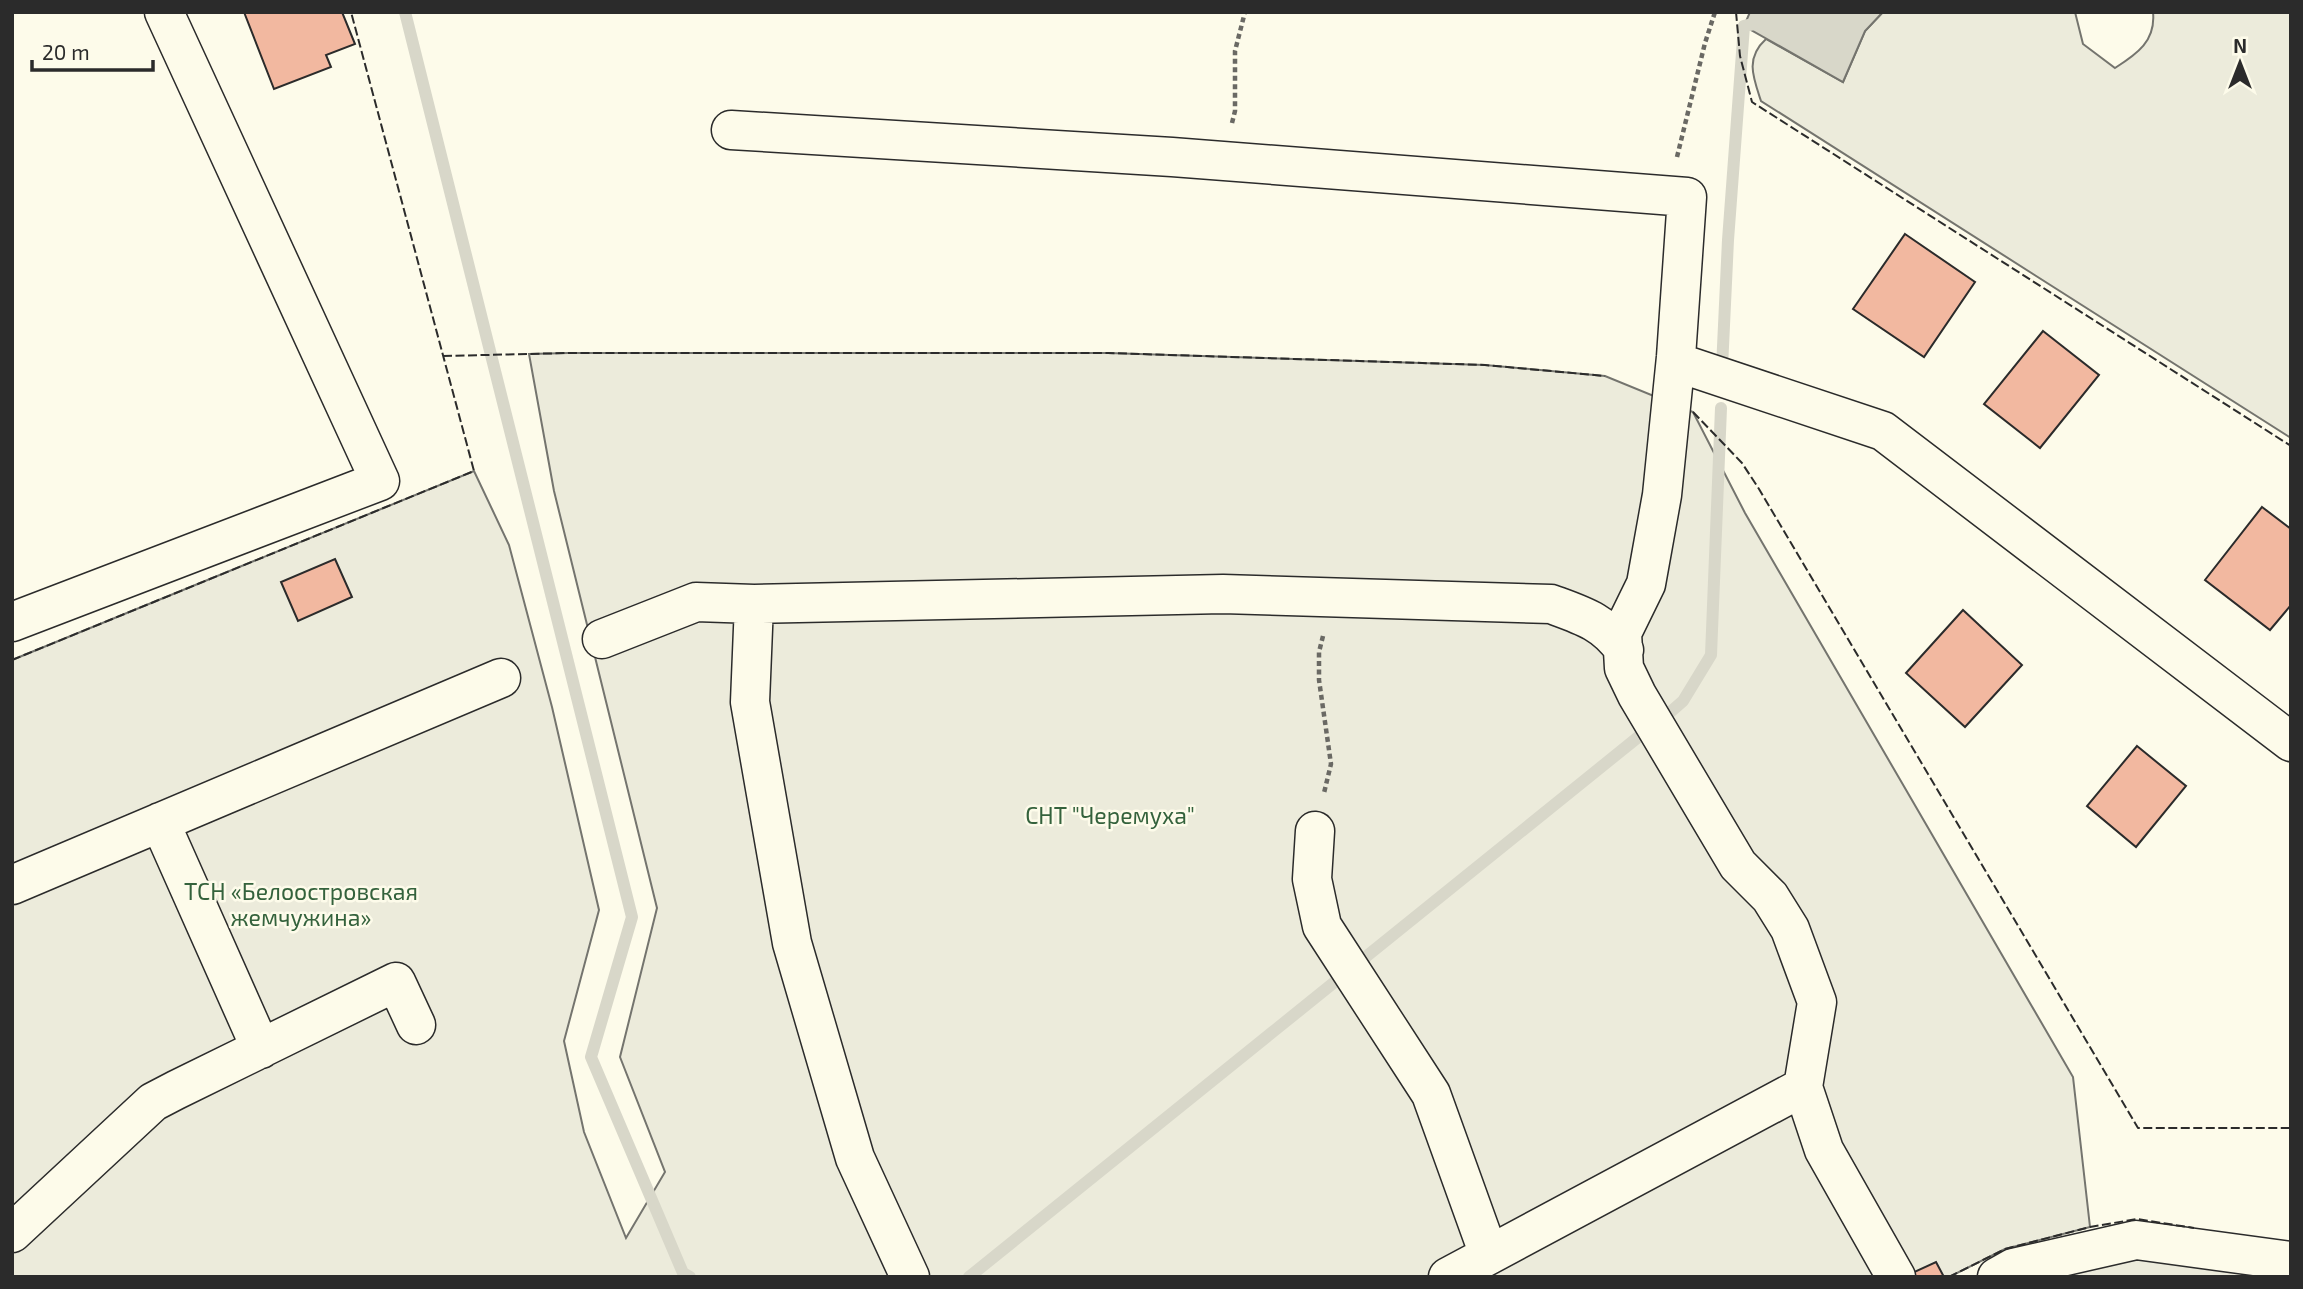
<svg xmlns="http://www.w3.org/2000/svg" width="2303" height="1289" viewBox="0 0 2303 1289" font-family="'Exo 2',sans-serif">
<style>
.green{fill:#ecebdb;stroke:#74746e;stroke-width:2}
.water{fill:#d8d7c9;stroke:#74746e;stroke-width:2}
.lines{fill:none;stroke-linecap:round;stroke-linejoin:round}
.stream{stroke:#d8d7c9;stroke-width:12}
.building{fill:#f2b8a0;stroke:#2b2b2b;stroke-width:2}
.minor-casing{stroke:#2b2b2b;stroke-width:41}
.path{stroke:#6a6964;stroke-width:4.5;stroke-dasharray:5 3.5;stroke-linecap:butt}
.minor{stroke:#fdfbea;stroke-width:38}
.fence{stroke:#2b2b2b;stroke-width:2;stroke-dasharray:9 3.5;stroke-linecap:butt}
.labels{text-anchor:middle;dominant-baseline:central;stroke-width:5;stroke-linejoin:round;paint-order:stroke}
.park-label{font-size:23px;fill:#34623c;stroke:#fdfbea}
</style>
<rect width="100%" height="100%" fill="#fdfbea"/>
<path class="green" d="M 1883,12 L 2075,12 L 2083,44 L 2115,68 C 2137,54 2156,41 2153,12 L 2291,12 L 2291,438 L 1761,101 C 1753,77 1745,58 1766,39 L 1843,82 L 1865,31 Z
M 568,353 L 1108,353 L 1485,365 L 1605,376 L 1693,412 L 1745,513 L 2073,1077 L 2090,1227 L 2005,1249 L 1949,1277 L 12,1277 L 12,660 L 474,471 L 509,545 L 552,707 L 599,910 L 564,1041 L 584,1132 L 626,1238 L 665,1172 L 620,1057 L 657,908 L 554,491 L 529,354 Z
M 2136,1240 L 2291,1277 L 1997,1277 Z"/>
<path class="water" d="M 1750,12 L 1883,12 L 1865,31 L 1843,82 L 1744,26 Z"/>
<g class="lines">
<path class="stream" d="M 405,12 L 632,917 L 591,1057 L 683,1273 L 690,1277
M 1722,368 L 1728,240 L 1744,26 L 1759,23
M 1667,715 L 1683,701 L 1711,655 L 1721,408
M 969,1277 L 1642,734"/>
</g>
<path class="building" d="M 244,12 L 342,12 L 355,44 L 326,55 L 331,67 L 274,89 Z
M 1905,234 L 1975,282 L 1924,357 L 1853,309 Z
M 2043,331 L 2099,375 L 2040,448 L 1984,404 Z
M 2262,507 L 2291,529 L 2291,605 L 2270,630 L 2205,580 Z
M 335,559 L 352,597 L 298,621 L 281,582 Z
M 1963,610 L 2022,665 L 1965,727 L 1906,673 Z
M 2137,746 L 2186,786 L 2136,847 L 2087,806 Z
M 1936,1262 L 1944,1277 L 1911,1277 L 1910,1274 Z"/>
<g class="lines">
<g class="minor-casing">
<path id="minor" d="M 731,130 L 1172,157 L 1687,197 L 1676,357 L 1662,495 L 1646,584 L 1622,633 L 1624,668 L 1637,695 L 1738,865 L 1770,897 L 1790,929 L 1817,1002 L 1803,1087 L 1824,1150 L 1896,1277
M 1691,367 L 1883,431 L 2291,742
M 754,604 L 750,702 L 792,943 L 855,1158 L 910,1277
M 12,622 L 380,481 L 164,12
M 602,639 L 696,602 L 754,604 L 1223,594 L 1551,604 C 1581,615 1605,622 1624,650
M 160,822 L 261,1049
M 1315,831 L 1312,879 L 1322,926 L 1431,1094 L 1489,1255
M 12,885 L 501,678
M 12,1233 L 153,1102 L 176,1090 L 396,982 L 416,1025
M 1448,1277 L 1803,1087
M 1997,1277 L 2013,1268 L 2136,1240 L 2291,1261"/>
</g>
<path class="path" d="M 1232,123 L 1235,111 L 1235,51 L 1245,12
M 1677,157 L 1705,43 L 1715,12
M 1323,636 L 1319,652 L 1319,680 L 1331,764 L 1324,793"/>
<use href="#minor" class="minor"/>
<path class="fence" d="M 1736,12 L 1740,56 L 1752,102 L 2291,446
M 443,356 L 568,353 L 1108,353 L 1485,365 L 1605,376
M 1693,412 L 1742,463 L 1759,489 L 2138,1128 L 2291,1128
M 12,660 L 474,471 L 351,12
M 1949,1277 L 2005,1249 L 2090,1227 L 2137,1219 L 2194,1228"/>
</g>
<g class="labels">
<g class="park-label">
<text x="1110" y="815">СНТ "Черемуха"</text>
<text x="301" y="891">ТСН «Белоостровская<tspan x="301" dy="26">жемчужина»</tspan></text>
</g>
</g>
<rect width="2303" height="1289" fill="none" stroke="#2b2b2b" stroke-width="28"/>
<g transform="translate(2240 63)" stroke="#fdfbea" stroke-width="5" paint-order="stroke">
<path d="M0-5L12 26L0 18L-12 26Z" fill="#2b2b2b"/>
<text y="-10" font-size="19" font-weight="bold" text-anchor="middle" fill="#2b2b2b">N</text>
</g>
<path d="M32 60v10h121v-10" fill="none" stroke="#2b2b2b" stroke-width="3.5"/>
<text x="42" y="60" font-size="21" fill="#2b2b2b" stroke="#fdfbea" stroke-width="5" paint-order="stroke">20 m</text>
</svg>
